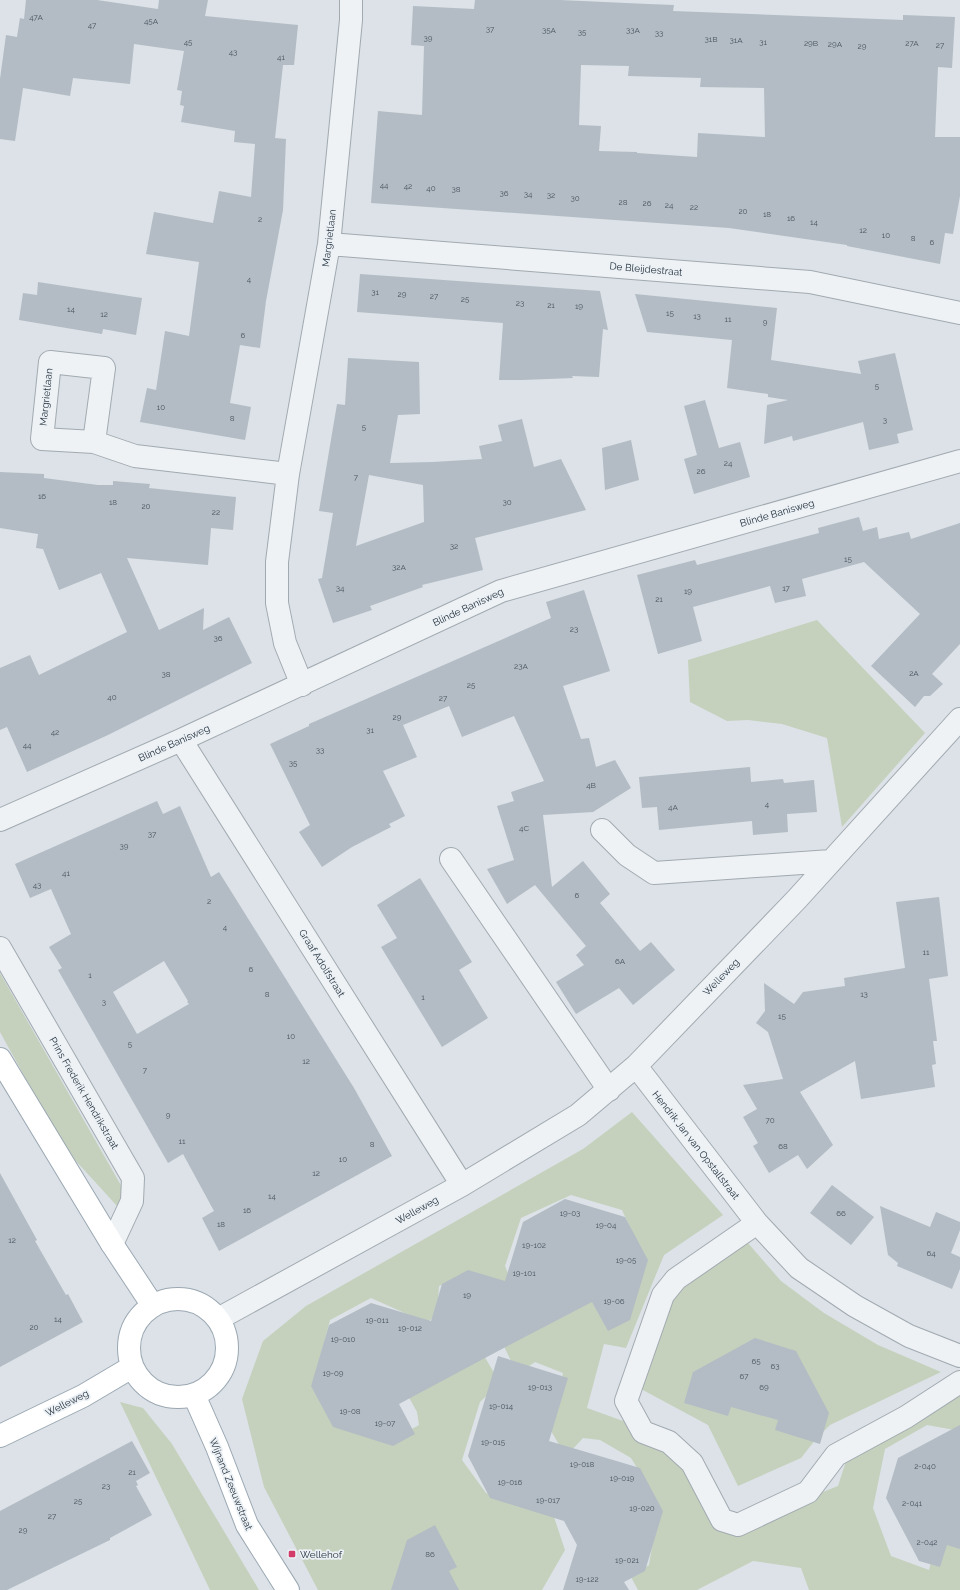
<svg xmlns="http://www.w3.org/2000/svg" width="960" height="1590" viewBox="0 0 960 1590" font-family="Raleway,sans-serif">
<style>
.green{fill:#c5d1bd}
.building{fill:#b3bcc4;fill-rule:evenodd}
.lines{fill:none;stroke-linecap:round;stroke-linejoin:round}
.minor-casing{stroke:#a1aab1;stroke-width:24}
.major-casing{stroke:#9ba8b3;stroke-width:24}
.minor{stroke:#eff2f5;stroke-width:22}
.major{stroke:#fff;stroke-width:22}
.poi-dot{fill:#d33b68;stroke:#ecf1f5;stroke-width:1.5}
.labels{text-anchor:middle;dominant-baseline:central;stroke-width:3.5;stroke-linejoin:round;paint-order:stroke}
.number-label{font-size:8px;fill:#485460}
.street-label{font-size:10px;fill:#25323e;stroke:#ecf1f5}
.poi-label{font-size:10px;fill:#25323e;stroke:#ecf1f5;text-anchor:start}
</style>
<rect width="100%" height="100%" fill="#dce2e7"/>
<path class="green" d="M 817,620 L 925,733 L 842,827 L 827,738 L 782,724 L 748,720 L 727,721 L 690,702 L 688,660 Z
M 0,973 L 123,1189 L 118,1207 L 64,1148 L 0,1032 Z
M 632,1112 L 723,1215 L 664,1255 L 626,1348 L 604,1344 L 587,1408 L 673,1439 L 722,1532 L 838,1486 L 848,1455 L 864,1443 L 960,1396 L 960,1431 L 927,1425 L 885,1449 L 873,1508 L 891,1556 L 929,1570 L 938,1533 L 960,1538 L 960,1590 L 809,1590 L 801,1568 L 753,1561 L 697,1590 L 638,1590 L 631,1577 L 649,1565 L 659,1504 L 631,1458 L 600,1440 L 583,1438 L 571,1451 L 561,1448 L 551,1431 L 563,1373 L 535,1362 L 517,1374 L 503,1344 L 644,1257 L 622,1210 L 571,1195 L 521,1218 L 505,1266 L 513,1286 L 467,1273 L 439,1286 L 437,1314 L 427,1323 L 371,1298 L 330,1320 L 316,1374 L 396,1438 L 419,1425 L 417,1412 L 406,1392 L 483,1354 L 500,1383 L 480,1402 L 462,1460 L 486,1493 L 553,1514 L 565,1550 L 542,1590 L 318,1590 L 264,1487 L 242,1399 L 263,1341 L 306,1306 L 583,1149 Z
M 741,1235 L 781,1281 L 824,1313 L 878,1345 L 941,1372 L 830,1425 L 816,1439 L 801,1458 L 738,1486 L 708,1425 L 641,1389 L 677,1287 Z
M 120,1402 L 143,1408 L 172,1444 L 259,1590 L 210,1590 Z"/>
<path class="building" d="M 26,0 L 97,0 L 158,9 L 159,0 L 208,0 L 205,16 L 298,25 L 294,65 L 283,65 L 275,138 L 286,139 L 283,210 L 266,301 L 260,348 L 240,345 L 230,403 L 251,407 L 245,440 L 140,422 L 147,388 L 156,390 L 165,331 L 189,336 L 199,262 L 146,254 L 154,212 L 213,223 L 219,191 L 251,197 L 255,144 L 234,142 L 235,131 L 181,122 L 184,106 L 180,105 L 182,91 L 177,90 L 184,51 L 134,44 L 130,84 L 73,78 L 70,96 L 23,88 L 15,141 L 0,139 L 0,79 L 6,35 L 17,37 L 20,18 L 24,19 Z
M 475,0 L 560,0 L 648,4 L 674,5 L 673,11 L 903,20 L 903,15 L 955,17 L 952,68 L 938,67 L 935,137 L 960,137 L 960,196 L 953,234 L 945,233 L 940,264 L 847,246 L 847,245 L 729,228 L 371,203 L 378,111 L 422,115 L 424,46 L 411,45 L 413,6 L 474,9 ZM 581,65 L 629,66 L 628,76 L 701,78 L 700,87 L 764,88 L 765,137 L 698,133 L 697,157 L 637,153 L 637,152 L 599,151 L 601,126 L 579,125 Z
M 360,274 L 600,291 L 608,330 L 603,329 L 599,377 L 572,376 L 573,378 L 522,380 L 499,380 L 503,323 L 357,312 Z
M 38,282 L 142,298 L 136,335 L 103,329 L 102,334 L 19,320 L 23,293 L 37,295 Z
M 635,294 L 777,308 L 771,360 L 861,374 L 858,361 L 895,353 L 913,430 L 897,434 L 899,443 L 869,450 L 863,422 L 793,441 L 792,436 L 764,444 L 767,405 L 788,400 L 768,397 L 768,394 L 727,388 L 732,340 L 647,332 Z
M 348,358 L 419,362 L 420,414 L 398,415 L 390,463 L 433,462 L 482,459 L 479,446 L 502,441 L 498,425 L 522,419 L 534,467 L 561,459 L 586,510 L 475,538 L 483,570 L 422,585 L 423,587 L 370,606 L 372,610 L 333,623 L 318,579 L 322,578 L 333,513 L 319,511 L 337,404 L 345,405 ZM 369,475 L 423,485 L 424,522 L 356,546 Z
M 705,400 L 719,448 L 740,442 L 750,477 L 694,494 L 684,459 L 697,455 L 684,406 Z
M 631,440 L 639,480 L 605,490 L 602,448 Z
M 0,472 L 44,474 L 44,478 L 98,485 L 113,485 L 113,481 L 150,484 L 149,488 L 236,497 L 233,530 L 211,528 L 208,565 L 127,558 L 159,630 L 204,608 L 203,630 L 229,617 L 252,663 L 108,735 L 27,772 L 7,727 L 0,730 L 0,668 L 30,655 L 39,675 L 127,632 L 101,573 L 59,590 L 43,549 L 36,548 L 38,534 L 0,528 Z
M 859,517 L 863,531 L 877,527 L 879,539 L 909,532 L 911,539 L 960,523 L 960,644 L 932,674 L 943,684 L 930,696 L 924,696 L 915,707 L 871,666 L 920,614 L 864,562 L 802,579 L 806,596 L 775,603 L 770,586 L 693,607 L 702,641 L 658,654 L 637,575 L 695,560 L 697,565 L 819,533 L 818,528 Z
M 584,590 L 610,671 L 563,686 L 581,739 L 589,738 L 596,767 L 615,760 L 631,788 L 593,812 L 543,815 L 552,887 L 583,861 L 610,894 L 600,903 L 640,951 L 651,942 L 675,970 L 633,1005 L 619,988 L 576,1014 L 556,982 L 584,965 L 576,955 L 586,946 L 535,885 L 507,904 L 487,869 L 514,860 L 497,806 L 514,801 L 511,792 L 544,781 L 514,716 L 462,737 L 449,706 L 403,725 L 417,757 L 383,771 L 405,816 L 389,824 L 391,827 L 352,847 L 322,867 L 299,832 L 310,825 L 270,744 L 309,726 L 309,724 L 551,618 L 546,602 Z
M 750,767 L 751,782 L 783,779 L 784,783 L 814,780 L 817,812 L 787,814 L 788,832 L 753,835 L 752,821 L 659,830 L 657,807 L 642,808 L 639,777 Z
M 157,801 L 163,814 L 180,806 L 211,877 L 219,872 L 354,1088 L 392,1156 L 219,1251 L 202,1218 L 214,1211 L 183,1154 L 168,1163 L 58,970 L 62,968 L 49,947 L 71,934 L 51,889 L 30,898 L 15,864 ZM 164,961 L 188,1001 L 187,1002 L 189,1004 L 137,1034 L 113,992 Z
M 420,878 L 472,962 L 459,970 L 488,1018 L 442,1047 L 381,947 L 397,938 L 377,905 Z
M 939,897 L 948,976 L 929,979 L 937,1041 L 933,1041 L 936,1064 L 932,1065 L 935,1087 L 861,1099 L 855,1061 L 800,1092 L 833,1145 L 807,1169 L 798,1155 L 769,1173 L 753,1146 L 758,1143 L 743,1117 L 757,1109 L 743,1085 L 783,1079 L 768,1032 L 756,1023 L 765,1011 L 764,983 L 794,1004 L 803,992 L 845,986 L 844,978 L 905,968 L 896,902 Z
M 0,1173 L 37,1240 L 35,1241 L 66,1295 L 68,1294 L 83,1322 L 0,1367 Z
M 832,1185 L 874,1217 L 851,1245 L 810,1213 Z
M 565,1199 L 625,1217 L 648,1260 L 630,1320 L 608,1331 L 592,1302 L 500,1350 L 399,1404 L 415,1434 L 393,1446 L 333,1427 L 311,1386 L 329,1325 L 371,1303 L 431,1321 L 442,1284 L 468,1270 L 505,1281 L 523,1222 Z
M 880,1206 L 930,1227 L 936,1212 L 960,1222 L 960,1230 L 951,1253 L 960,1257 L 960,1269 L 952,1289 L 897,1266 L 898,1263 L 888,1255 Z
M 755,1338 L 796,1351 L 829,1413 L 820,1444 L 775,1430 L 778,1420 L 731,1407 L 728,1416 L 684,1403 L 693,1372 Z
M 498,1356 L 568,1378 L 549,1441 L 640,1468 L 663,1511 L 645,1571 L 624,1582 L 629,1590 L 563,1590 L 577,1545 L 564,1521 L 490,1498 L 468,1456 Z
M 960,1425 L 960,1549 L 947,1545 L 940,1567 L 919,1561 L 886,1498 L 898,1458 Z
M 132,1441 L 150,1473 L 136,1481 L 138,1485 L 136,1486 L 152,1515 L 110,1538 L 110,1540 L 7,1590 L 0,1590 L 0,1511 Z
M 435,1525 L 457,1567 L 449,1571 L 459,1590 L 391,1590 L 407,1540 Z"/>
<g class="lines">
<g class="minor-casing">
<path id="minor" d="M 329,244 L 810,282 L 960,313
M 94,442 L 104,368 L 50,362 L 42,439 L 94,442 L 135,456 L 288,474
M 302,685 L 285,643 L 277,603 L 277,562 L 288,474 L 329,244 L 351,20 L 351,0
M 181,740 L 462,1185
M 0,820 L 181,740 L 501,591 L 960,461
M 602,830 L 627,855 L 654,873 L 831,861
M 451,859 L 609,1090
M 0,948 L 133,1178 L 132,1201 L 112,1244
M 636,1066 L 757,1223 L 799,1268 L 855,1306 L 909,1336 L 960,1356
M 757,1223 L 676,1279 L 663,1295 L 626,1401 L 643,1432 L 669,1442 L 692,1463 L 722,1520 L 738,1525 L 808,1492 L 836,1455 L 906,1417 L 960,1382
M 218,1319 L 462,1185 L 578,1115 L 636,1066 L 797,899 L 960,719"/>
</g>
<g class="major-casing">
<path id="major" d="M 0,1059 L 112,1244 L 153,1306
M129 1348a49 49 0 1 1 98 0a49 49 0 1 1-98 0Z
M 194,1395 L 217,1447 L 247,1525 L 288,1590
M 0,1436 L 83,1396 L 132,1367"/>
</g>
<use href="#minor" class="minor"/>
<use href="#major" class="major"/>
</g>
<rect class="poi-dot" x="288" y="1550" width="8" height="8" rx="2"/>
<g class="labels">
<g class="number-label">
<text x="36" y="17">47A</text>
<text x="151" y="21">45A</text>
<text x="92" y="25">47</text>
<text x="490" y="29">37</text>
<text x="549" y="30">35A</text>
<text x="633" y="30">33A</text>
<text x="582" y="32">35</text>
<text x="659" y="33">33</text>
<text x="428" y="38">39</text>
<text x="711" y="39">31B</text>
<text x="736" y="40">31A</text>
<text x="188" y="42">45</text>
<text x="763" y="42">31</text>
<text x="811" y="43">29B</text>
<text x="912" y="43">27A</text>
<text x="835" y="44">29A</text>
<text x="940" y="45">27</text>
<text x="862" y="46">29</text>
<text x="233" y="52">43</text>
<text x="281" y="57">41</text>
<text x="384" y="185">44</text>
<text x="408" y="186">42</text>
<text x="431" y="188">40</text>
<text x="456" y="189">38</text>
<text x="504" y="193">36</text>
<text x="528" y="194">34</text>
<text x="551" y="195">32</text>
<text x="575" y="198">30</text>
<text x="623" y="202">28</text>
<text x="647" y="203">26</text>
<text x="669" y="205">24</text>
<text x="694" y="207">22</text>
<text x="743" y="211">20</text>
<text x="767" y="214">18</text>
<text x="791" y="218">16</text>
<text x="260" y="219">2</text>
<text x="814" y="222">14</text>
<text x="863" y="230">12</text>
<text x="886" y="235">10</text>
<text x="913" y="238">8</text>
<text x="932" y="242">6</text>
<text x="249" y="279">4</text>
<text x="375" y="292">31</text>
<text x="402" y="294">29</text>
<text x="434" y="296">27</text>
<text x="465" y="299">25</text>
<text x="520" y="303">23</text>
<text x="551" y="305">21</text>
<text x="579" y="306">19</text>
<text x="71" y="309">14</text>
<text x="670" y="313">15</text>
<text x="104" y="314">12</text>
<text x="697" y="316">13</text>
<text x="728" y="319">11</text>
<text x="765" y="322">9</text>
<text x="243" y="335">6</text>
<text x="877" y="386">5</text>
<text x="161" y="407">10</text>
<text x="232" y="418">8</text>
<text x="885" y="420">3</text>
<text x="364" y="427">5</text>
<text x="728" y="463">24</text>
<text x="701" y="471">26</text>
<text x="356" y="477">7</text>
<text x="42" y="496">16</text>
<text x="113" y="502">18</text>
<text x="507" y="502">30</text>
<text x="146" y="506">20</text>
<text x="216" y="512">22</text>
<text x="454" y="546">32</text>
<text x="848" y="559">15</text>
<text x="399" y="567">32A</text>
<text x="340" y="588">34</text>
<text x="786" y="588">17</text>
<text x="688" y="591">19</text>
<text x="659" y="599">21</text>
<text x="574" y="629">23</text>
<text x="218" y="638">36</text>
<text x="521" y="666">23A</text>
<text x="914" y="673">2A</text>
<text x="166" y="674">38</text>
<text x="471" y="685">25</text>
<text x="112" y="697">40</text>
<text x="443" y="698">27</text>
<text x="397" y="717">29</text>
<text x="370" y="730">31</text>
<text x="55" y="732">42</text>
<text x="27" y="745">44</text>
<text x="320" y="750">33</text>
<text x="293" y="763">35</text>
<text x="591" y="785">4B</text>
<text x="767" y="804">4</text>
<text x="673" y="807">4A</text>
<text x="524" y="828">4C</text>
<text x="152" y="834">37</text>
<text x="124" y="846">39</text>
<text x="66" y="873">41</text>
<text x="37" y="885">43</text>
<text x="577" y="895">6</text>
<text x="209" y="901">2</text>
<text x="225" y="927">4</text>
<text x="926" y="952">11</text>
<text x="620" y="961">6A</text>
<text x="251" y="969">6</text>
<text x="90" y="975">1</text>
<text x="267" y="994">8</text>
<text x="864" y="994">13</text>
<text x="423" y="997">1</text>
<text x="104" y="1002">3</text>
<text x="782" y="1016">15</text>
<text x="291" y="1036">10</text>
<text x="130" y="1044">5</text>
<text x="306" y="1061">12</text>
<text x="145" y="1070">7</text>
<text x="168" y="1115">9</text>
<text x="770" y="1120">70</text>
<text x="182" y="1141">11</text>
<text x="372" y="1144">8</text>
<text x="783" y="1146">68</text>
<text x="343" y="1159">10</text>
<text x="316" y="1173">12</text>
<text x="272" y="1196">14</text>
<text x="247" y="1210">16</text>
<text x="570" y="1213">19-03</text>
<text x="841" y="1213">66</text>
<text x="221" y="1224">18</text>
<text x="606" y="1225">19-04</text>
<text x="12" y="1240">12</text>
<text x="534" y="1245">19-102</text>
<text x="931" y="1253">64</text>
<text x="626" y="1260">19-05</text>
<text x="524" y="1273">19-101</text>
<text x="467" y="1295">19</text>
<text x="614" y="1301">19-06</text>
<text x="58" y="1319">14</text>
<text x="377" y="1320">19-011</text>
<text x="34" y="1327">20</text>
<text x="410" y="1328">19-012</text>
<text x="343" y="1339">19-010</text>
<text x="756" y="1361">65</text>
<text x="775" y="1366">63</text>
<text x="333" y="1373">19-09</text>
<text x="744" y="1376">67</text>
<text x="540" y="1387">19-013</text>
<text x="764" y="1387">69</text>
<text x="501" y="1406">19-014</text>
<text x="350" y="1411">19-08</text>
<text x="385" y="1423">19-07</text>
<text x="493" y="1442">19-015</text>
<text x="582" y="1464">19-018</text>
<text x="925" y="1466">2-040</text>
<text x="132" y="1472">21</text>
<text x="622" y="1478">19-019</text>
<text x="510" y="1482">19-016</text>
<text x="106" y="1486">23</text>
<text x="548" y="1500">19-017</text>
<text x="78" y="1501">25</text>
<text x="912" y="1503">2-041</text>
<text x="642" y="1508">19-020</text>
<text x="52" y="1516">27</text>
<text x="23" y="1530">29</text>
<text x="927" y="1542">2-042</text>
<text x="430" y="1554">86</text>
<text x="627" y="1560">19-021</text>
<text x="587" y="1579">19-122</text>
</g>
<g class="street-label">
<text transform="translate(329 238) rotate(-83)">Margrietlaan</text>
<text transform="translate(646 269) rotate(5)">De Bleijdestraat</text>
<text transform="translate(46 397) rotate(-84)">Margrietlaan</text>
<text transform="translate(777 513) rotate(-16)">Blinde Banisweg</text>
<text transform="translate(468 607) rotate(-25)">Blinde Banisweg</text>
<text transform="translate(174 743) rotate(-24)">Blinde Banisweg</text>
<text transform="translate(322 963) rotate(58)">Graaf Adolfstraat</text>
<text transform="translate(721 977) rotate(-46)">Welleweg</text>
<text transform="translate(84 1093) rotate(60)">Prins Frederik Hendrikstraat</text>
<text transform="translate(696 1145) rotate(52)">Hendrik Jan van Opstallstraat</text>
<text transform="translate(417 1210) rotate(-29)">Welleweg</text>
<text transform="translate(67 1403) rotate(-27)">Welleweg</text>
<text transform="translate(231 1484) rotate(68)">Wijnand Zeeuwstraat</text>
</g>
<g class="poi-label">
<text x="300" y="1554">Wellehof</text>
</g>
</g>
</svg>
